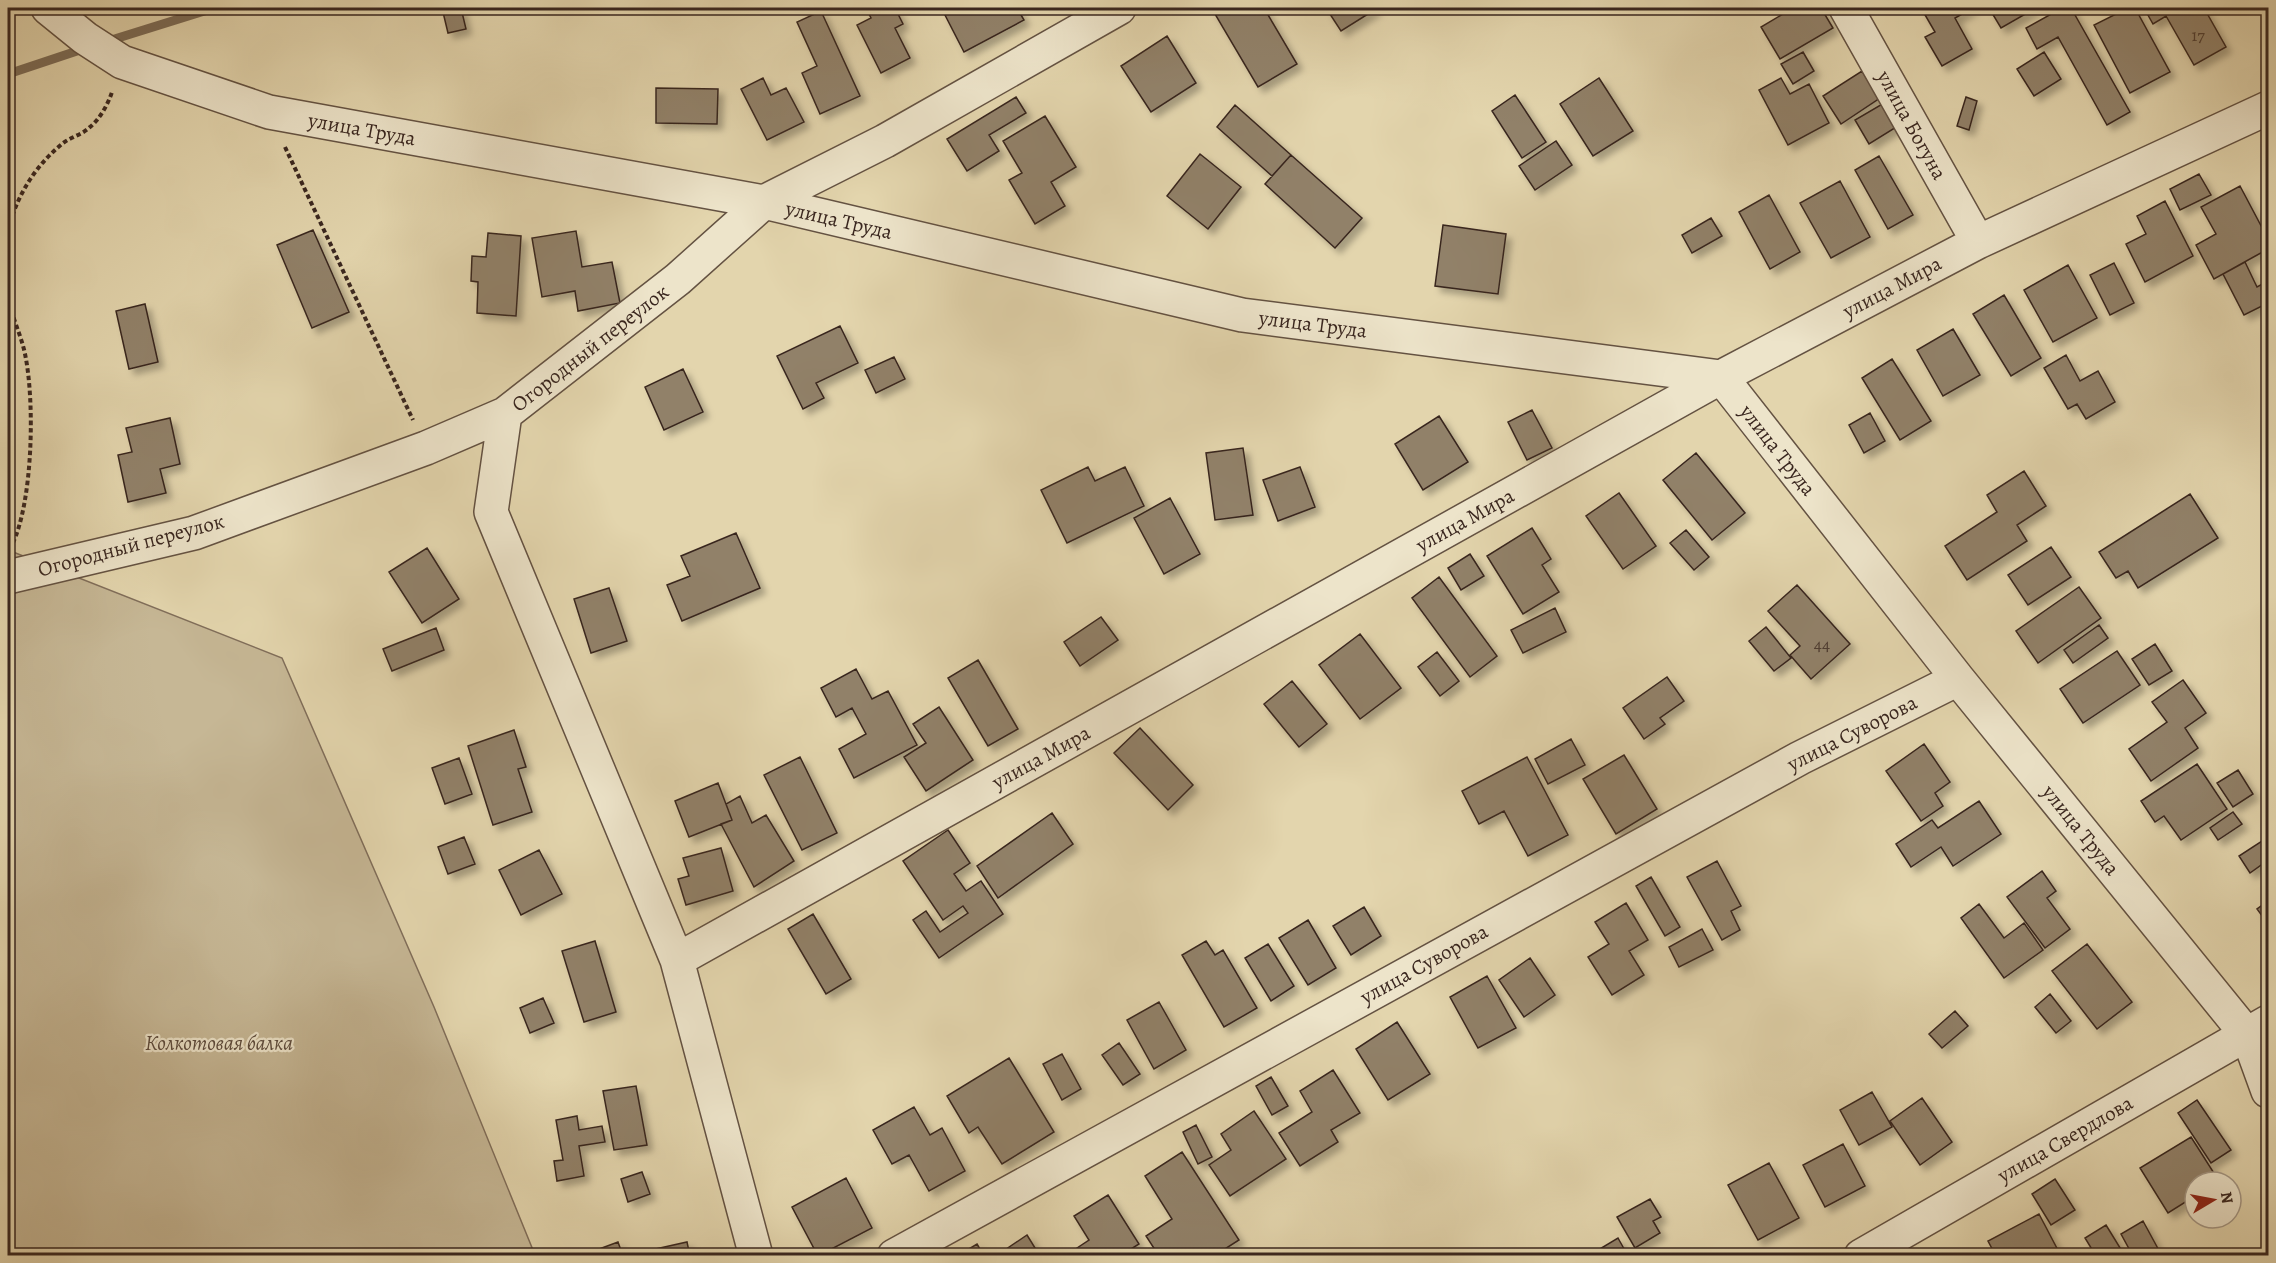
<svg xmlns="http://www.w3.org/2000/svg" width="2276" height="1263" viewBox="0 0 2276 1263" font-family="Alegreya,serif">
<style>
.green{fill:#c6b795;stroke:#806e5a;stroke-width:1.5}
.lines{fill:none;stroke-linecap:round;stroke-linejoin:round}
.stream{stroke:#7c6c57;stroke-width:9}
.building{fill:#918169;stroke:#39261f;stroke-width:1.5;filter:url(#shadow)}
.minor-casing{stroke:#645242;stroke-width:36}
.path{stroke:#39261f;stroke-width:4;stroke-dasharray:4.5 3;stroke-linecap:butt}
.minor{stroke:#ede4ca;stroke-width:33}
.labels{text-anchor:middle;dominant-baseline:central;stroke-width:4.5;stroke-linejoin:round;paint-order:stroke}
.number-label{font-size:18px;fill:#4f3d32}
.street-label{font-size:21px;fill:#39261f;stroke:#ede4ca}
.park-label{font-size:21px;font-style:italic;fill:#5c4a3c;stroke:#ede4ca}
</style>
<defs>
<filter id="shadow"><feDropShadow dx="5.5" dy="5.5" stdDeviation="3" flood-color="#0004"/></filter>
</defs>
<rect width="100%" height="100%" fill="#e3d5ad"/>
<filter id="stains"><feTurbulence type="fractalNoise" baseFrequency=".00333" numOctaves="4"/><feColorMatrix values="0 0 0 0 .2 0 0 0 0 .09 0 0 0 0 .02 0 0 0 .5 -.17"/></filter>
<radialGradient id="worn" r=".72"><stop offset=".6" stop-color="#630" stop-opacity="0"/><stop offset="1" stop-color="#630" stop-opacity=".3"/></radialGradient>
<path class="green" d="M 8,550 L 282,658 L 434,1007 L 535,1255 L 8,1255 Z"/>
<g class="lines">
<path class="stream" d="M 105,42 L 214,8
M 8,74 L 86,48"/>
</g>
<path class="building" d="M 442,8 L 461,8 L 466,29 L 448,33 Z
M 866,8 L 895,8 L 903,24 L 895,28 L 910,58 L 881,73 L 857,25 L 871,18 Z
M 958,8 L 1017,8 L 1024,20 L 964,52 L 945,15 Z
M 1215,8 L 1264,8 L 1297,64 L 1258,87 L 1212,9 Z
M 1326,8 L 1375,8 L 1376,9 L 1341,31 Z
M 1793,8 L 1821,8 L 1833,28 L 1780,59 L 1761,27 Z
M 1921,8 L 1973,8 L 1955,18 L 1972,49 L 1942,66 L 1925,37 L 1935,32 Z
M 1989,8 L 2036,8 L 2001,28 Z
M 2062,8 L 2071,8 L 2130,112 L 2107,125 L 2058,37 L 2037,49 L 2026,28 Z
M 2128,8 L 2135,8 L 2170,72 L 2130,93 L 2094,25 Z
M 2144,8 L 2204,8 L 2226,47 L 2194,65 L 2166,16 L 2153,24 Z
M 821,11 L 860,96 L 820,114 L 802,73 L 817,66 L 797,22 Z
M 1167,36 L 1196,83 L 1151,112 L 1121,66 Z
M 1803,52 L 1814,71 L 1793,84 L 1781,64 Z
M 2044,52 L 2061,79 L 2034,96 L 2017,69 Z
M 1862,71 L 1880,98 L 1841,124 L 1823,96 Z
M 763,78 L 771,95 L 786,88 L 804,122 L 767,140 L 741,89 Z
M 1599,78 L 1633,131 L 1593,156 L 1560,104 Z
M 1781,78 L 1790,94 L 1809,84 L 1829,123 L 1788,145 L 1759,90 Z
M 656,88 L 718,89 L 717,124 L 656,123 Z
M 1515,95 L 1546,142 L 1522,158 L 1492,111 Z
M 1016,97 L 1026,113 L 989,135 L 999,151 L 967,171 L 947,139 Z
M 1966,97 L 1977,101 L 1969,130 L 1957,126 Z
M 1884,103 L 1898,126 L 1869,144 L 1855,120 Z
M 1235,105 L 1291,155 L 1272,176 L 1217,127 Z
M 1045,116 L 1076,167 L 1051,182 L 1065,206 L 1035,224 L 1009,180 L 1022,173 L 1003,141 Z
M 1556,141 L 1572,165 L 1535,190 L 1519,166 Z
M 1200,154 L 1241,187 L 1208,229 L 1167,196 Z
M 1291,155 L 1362,218 L 1335,248 L 1265,184 Z
M 1879,156 L 1913,215 L 1888,229 L 1855,170 Z
M 2199,174 L 2211,195 L 2180,210 L 2170,189 Z
M 1840,181 L 1870,237 L 1831,258 L 1800,203 Z
M 2240,186 L 2268,239 L 2268,249 L 2214,279 L 2196,245 L 2216,234 L 2201,207 Z
M 1769,195 L 1800,252 L 1770,269 L 1739,212 Z
M 2165,201 L 2193,256 L 2145,282 L 2126,244 L 2146,234 L 2137,216 Z
M 1711,218 L 1722,236 L 1692,253 L 1682,235 Z
M 1443,225 L 1506,234 L 1498,294 L 1435,286 Z
M 313,230 L 349,312 L 312,328 L 277,245 Z
M 576,231 L 582,267 L 612,262 L 620,303 L 578,311 L 575,291 L 542,297 L 532,238 Z
M 488,233 L 521,236 L 516,316 L 477,313 L 478,282 L 471,281 L 472,256 L 486,257 Z
M 2245,262 L 2257,287 L 2268,281 L 2268,303 L 2244,315 L 2223,274 Z
M 2114,263 L 2134,303 L 2110,315 L 2090,275 Z
M 2068,265 L 2097,318 L 2053,342 L 2024,290 Z
M 2004,295 L 2041,358 L 2011,376 L 1973,314 Z
M 145,304 L 158,362 L 129,369 L 116,311 Z
M 840,326 L 858,363 L 816,383 L 824,398 L 803,409 L 777,356 Z
M 1953,329 L 1980,375 L 1943,396 L 1917,350 Z
M 2066,355 L 2080,381 L 2098,371 L 2115,402 L 2086,419 L 2077,404 L 2068,409 L 2044,368 Z
M 894,357 L 905,379 L 876,393 L 865,370 Z
M 1892,359 L 1931,421 L 1900,440 L 1862,378 Z
M 683,369 L 703,412 L 664,430 L 645,387 Z
M 1532,410 L 1552,448 L 1527,460 L 1508,422 Z
M 1870,413 L 1885,441 L 1864,453 L 1849,425 Z
M 1439,416 L 1468,462 L 1423,490 L 1395,444 Z
M 170,418 L 180,464 L 160,469 L 166,493 L 128,502 L 118,455 L 132,452 L 126,428 Z
M 1243,448 L 1253,515 L 1215,520 L 1206,453 Z
M 1696,453 L 1745,513 L 1712,540 L 1663,480 Z
M 1088,467 L 1095,481 L 1125,467 L 1144,506 L 1067,543 L 1041,490 Z
M 1300,467 L 1315,507 L 1278,521 L 1263,480 Z
M 2024,471 L 2046,506 L 2017,525 L 2027,541 L 1967,580 L 1945,546 L 1997,512 L 1987,495 Z
M 1619,493 L 1656,546 L 1623,569 L 1586,516 Z
M 2190,494 L 2218,538 L 2138,588 L 2128,571 L 2116,578 L 2099,552 Z
M 1170,498 L 1200,554 L 1164,574 L 1134,518 Z
M 1532,528 L 1551,559 L 1542,565 L 1559,592 L 1523,614 L 1487,556 Z
M 1686,530 L 1709,557 L 1694,570 L 1670,543 Z
M 736,533 L 760,588 L 682,621 L 667,585 L 690,576 L 681,556 Z
M 2051,547 L 2071,577 L 2028,605 L 2008,575 Z
M 427,548 L 459,599 L 422,623 L 389,572 Z
M 1470,554 L 1484,576 L 1461,590 L 1448,568 Z
M 1439,577 L 1497,656 L 1470,677 L 1412,598 Z
M 1797,585 L 1850,644 L 1811,679 L 1790,655 L 1800,646 L 1768,611 Z
M 2079,587 L 2101,618 L 2038,663 L 2016,631 Z
M 609,588 L 627,641 L 591,653 L 574,599 Z
M 1555,608 L 1566,632 L 1523,653 L 1511,630 Z
M 1101,617 L 1118,640 L 1080,666 L 1064,642 Z
M 2099,625 L 2108,638 L 2073,663 L 2064,650 Z
M 1766,627 L 1791,658 L 1774,671 L 1749,641 Z
M 436,628 L 444,650 L 392,671 L 383,649 Z
M 1360,634 L 1401,688 L 1360,719 L 1319,665 Z
M 2155,644 L 2172,671 L 2149,685 L 2132,659 Z
M 2117,651 L 2140,685 L 2083,723 L 2060,689 Z
M 1437,652 L 1459,681 L 1440,696 L 1418,667 Z
M 978,660 L 1018,729 L 988,746 L 948,678 Z
M 856,669 L 872,699 L 888,691 L 917,745 L 854,778 L 839,749 L 866,734 L 852,708 L 836,717 L 821,688 Z
M 1667,677 L 1684,701 L 1660,718 L 1665,724 L 1644,739 L 1623,708 Z
M 2183,680 L 2206,713 L 2185,728 L 2198,748 L 2151,781 L 2129,749 L 2167,722 L 2152,702 Z
M 1292,681 L 1327,724 L 1299,747 L 1264,704 Z
M 939,707 L 973,760 L 926,791 L 904,757 L 926,743 L 913,724 Z
M 1140,728 L 1193,785 L 1168,810 L 1114,753 Z
M 514,730 L 526,767 L 518,769 L 532,812 L 493,825 L 468,746 Z
M 1571,739 L 1585,765 L 1548,784 L 1535,759 Z
M 1924,744 L 1950,782 L 1935,793 L 1943,806 L 1921,821 L 1886,771 Z
M 1624,755 L 1657,809 L 1616,834 L 1583,779 Z
M 800,757 L 837,833 L 802,850 L 764,775 Z
M 1527,757 L 1568,835 L 1528,856 L 1504,811 L 1479,824 L 1462,791 Z
M 459,758 L 472,794 L 445,804 L 432,768 Z
M 2197,764 L 2227,809 L 2181,840 L 2164,816 L 2155,822 L 2141,801 Z
M 2238,770 L 2253,794 L 2233,807 L 2217,783 Z
M 718,783 L 732,820 L 689,837 L 675,801 Z
M 740,796 L 752,823 L 766,815 L 794,861 L 754,887 L 721,824 L 732,820 L 726,804 Z
M 1979,801 L 2001,834 L 1953,866 L 1941,847 L 1911,867 L 1896,844 L 1932,820 L 1938,828 Z
M 2233,812 L 2242,824 L 2218,840 L 2210,828 Z
M 1052,813 L 1073,844 L 998,898 L 977,866 Z
M 948,830 L 970,863 L 954,874 L 966,891 L 981,881 L 1003,914 L 939,958 L 913,920 L 926,911 L 940,932 L 968,913 L 963,906 L 943,920 L 903,861 Z
M 464,837 L 475,864 L 448,874 L 438,847 Z
M 2265,839 L 2268,845 L 2268,860 L 2250,873 L 2239,856 Z
M 721,848 L 733,891 L 686,905 L 678,879 L 689,876 L 683,858 Z
M 539,850 L 562,894 L 521,915 L 499,870 Z
M 1717,861 L 1741,906 L 1731,911 L 1740,930 L 1722,940 L 1687,877 Z
M 2042,871 L 2056,891 L 2047,898 L 2070,929 L 2045,948 L 2007,897 Z
M 1651,877 L 1680,927 L 1665,936 L 1636,886 Z
M 2268,901 L 2268,924 L 2257,909 Z
M 1626,903 L 1648,940 L 1629,951 L 1644,975 L 1612,995 L 1588,957 L 1609,944 L 1595,922 Z
M 1979,904 L 2004,938 L 2024,923 L 2043,950 L 2004,978 L 1961,918 Z
M 1364,907 L 1381,936 L 1351,955 L 1333,926 Z
M 813,914 L 851,979 L 826,994 L 788,929 Z
M 1308,920 L 1336,968 L 1308,985 L 1279,938 Z
M 1702,929 L 1713,950 L 1679,967 L 1669,947 Z
M 595,941 L 616,1012 L 584,1022 L 562,951 Z
M 1206,941 L 1215,955 L 1223,950 L 1257,1008 L 1224,1027 L 1182,955 Z
M 1268,944 L 1294,986 L 1271,1001 L 1245,958 Z
M 2087,944 L 2132,1002 L 2097,1029 L 2052,971 Z
M 1530,958 L 1555,995 L 1524,1017 L 1499,980 Z
M 1487,976 L 1516,1028 L 1478,1048 L 1450,997 Z
M 2050,994 L 2071,1021 L 2056,1033 L 2035,1007 Z
M 543,998 L 554,1023 L 530,1033 L 520,1008 Z
M 1159,1002 L 1186,1050 L 1154,1069 L 1127,1020 Z
M 1955,1011 L 1968,1026 L 1942,1048 L 1929,1034 Z
M 1397,1022 L 1430,1074 L 1388,1100 L 1356,1049 Z
M 1119,1043 L 1140,1074 L 1123,1085 L 1102,1055 Z
M 1062,1054 L 1081,1089 L 1062,1100 L 1043,1064 Z
M 1009,1058 L 1054,1132 L 1002,1164 L 978,1127 L 969,1133 L 947,1096 Z
M 1333,1070 L 1360,1113 L 1331,1130 L 1338,1142 L 1300,1166 L 1279,1133 L 1312,1112 L 1300,1091 Z
M 1271,1077 L 1288,1106 L 1272,1115 L 1256,1086 Z
M 636,1086 L 647,1145 L 614,1150 L 603,1091 Z
M 1872,1092 L 1892,1127 L 1859,1145 L 1840,1110 Z
M 1922,1098 L 1952,1142 L 1920,1165 L 1890,1121 Z
M 2197,1100 L 2231,1150 L 2211,1163 L 2178,1113 Z
M 914,1107 L 930,1135 L 942,1128 L 965,1171 L 929,1191 L 909,1155 L 892,1164 L 873,1130 Z
M 1254,1111 L 1286,1159 L 1230,1196 L 1209,1165 L 1231,1150 L 1221,1134 Z
M 577,1116 L 579,1130 L 602,1126 L 605,1142 L 579,1146 L 584,1176 L 557,1181 L 554,1161 L 563,1160 L 556,1120 Z
M 1196,1125 L 1212,1157 L 1198,1164 L 1183,1132 Z
M 2191,1137 L 2219,1181 L 2195,1182 L 2195,1196 L 2168,1213 L 2140,1168 Z
M 1843,1144 L 1865,1186 L 1825,1207 L 1803,1165 Z
M 1182,1152 L 1239,1240 L 1214,1256 L 1159,1256 L 1146,1236 L 1172,1219 L 1145,1176 Z
M 1769,1163 L 1799,1218 L 1758,1240 L 1728,1185 Z
M 642,1172 L 650,1194 L 628,1202 L 621,1179 Z
M 846,1178 L 872,1228 L 818,1256 L 792,1207 Z
M 2055,1179 L 2075,1210 L 2051,1225 L 2032,1194 Z
M 1108,1195 L 1139,1244 L 1120,1256 L 1065,1256 L 1089,1240 L 1074,1216 Z
M 1650,1199 L 1661,1217 L 1653,1221 L 1660,1233 L 1635,1248 L 1617,1217 Z
M 2039,1214 L 2061,1256 L 1996,1256 L 1988,1241 Z
M 2143,1221 L 2162,1256 L 2133,1256 L 2121,1234 Z
M 2106,1225 L 2122,1251 L 2115,1256 L 2096,1256 L 2085,1238 Z
M 1027,1235 L 1040,1256 L 996,1256 Z
M 1618,1238 L 1628,1256 L 1588,1256 Z
M 618,1242 L 623,1256 L 592,1256 L 591,1252 Z
M 687,1242 L 690,1256 L 634,1256 L 633,1254 Z
M 977,1244 L 984,1256 L 957,1256 Z"/>
<g class="lines">
<g class="minor-casing">
<path id="minor" d="M 48,8 L 85,38 L 122,62 L 269,112 L 764,202 L 1242,315 L 1721,377 L 1958,679 L 2248,1036 L 2268,1091
M 1846,8 L 1978,242
M 505,414 L 491,512 L 677,960 L 756,1256
M 8,577 L 194,533 L 426,448 L 505,414 L 678,279 L 764,202 L 885,141 L 1119,8
M 677,960 L 1721,377 L 1978,242 L 2268,108
M 894,1256 L 1800,758 L 1958,679
M 1861,1256 L 2268,1022"/>
</g>
<path class="path" d="M 285,147 L 413,420
M 8,230 C 17,196 34,167 62,144 C 70,137 82,135 90,127 C 100,119 108,104 112,92
M 8,296 C 11,316 21,334 25,354 C 35,401 33,502 12,545"/>
<use href="#minor" class="minor"/>
</g>
<g class="labels">
<g class="number-label">
<text x="2198" y="35">17</text>
<text x="1822" y="644">44</text>
</g>
<g class="street-label">
<text transform="translate(1912 125) rotate(61)">улица Богуна</text>
<text transform="translate(362 129) rotate(10)">улица Труда</text>
<text transform="translate(839 220) rotate(13)">улица Труда</text>
<text transform="translate(1892 287) rotate(-28)">улица Мира</text>
<text transform="translate(1313 324) rotate(7)">улица Труда</text>
<text transform="translate(590 348) rotate(-38)">Огородный переулок</text>
<text transform="translate(1778 450) rotate(52)">улица Труда</text>
<text transform="translate(1465 520) rotate(-29)">улица Мира</text>
<text transform="translate(131 545) rotate(-15)">Огородный переулок</text>
<text transform="translate(1852 733) rotate(-27)">улица Суворова</text>
<text transform="translate(1041 757) rotate(-29)">улица Мира</text>
<text transform="translate(2081 830) rotate(51)">улица Труда</text>
<text transform="translate(1424 964) rotate(-29)">улица Суворова</text>
<text transform="translate(2065 1139) rotate(-30)">улица Свердлова</text>
</g>
<g class="park-label">
<text x="219" y="1043">Колкотовая балка</text>
</g>
</g>
<rect width="2276" height="1263" fill="none" stroke="#e3d5ad" stroke-width="30"/>
<rect x="9" y="9" width="2258" height="1245" fill="none" stroke="#39261f" stroke-width="3"/>
<rect x="15" y="15" width="2246" height="1233" fill="none" stroke="#39261f" stroke-width="1.5"/>
<g transform="translate(2213 1200) rotate(80)"><circle r="28" fill="#ede4ca" stroke="#a59886" stroke-width="1.5"/>
<path d="M0-4.5L10 22L0 15L-10 22Z" fill="#8f2418"/>
<text y="-9" font-size="16" font-weight="bold" text-anchor="middle" fill="#39261f">N</text>
</g>
<rect width="100%" height="100%" filter="url(#stains)"/>
<rect width="100%" height="100%" fill="url(#worn)"/>
</svg>
